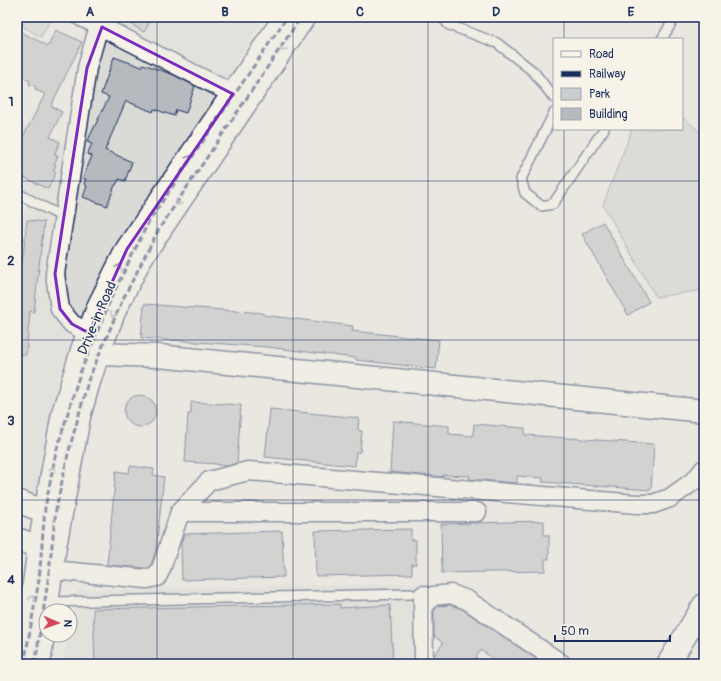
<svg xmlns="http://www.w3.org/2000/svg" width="721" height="681" viewBox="0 0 721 681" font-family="Pangolin,sans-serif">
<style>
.built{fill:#dadad6}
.green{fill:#cbcccd;stroke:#737e96}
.building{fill:#b6babf;stroke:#1b2f5e}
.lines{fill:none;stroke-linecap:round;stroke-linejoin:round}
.service-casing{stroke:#1b2f5e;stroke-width:12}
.minor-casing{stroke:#1b2f5e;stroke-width:21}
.tertiary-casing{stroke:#1b2f5e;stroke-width:25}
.secondary-casing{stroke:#1b2f5e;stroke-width:25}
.service{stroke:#f7f3e8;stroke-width:9}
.minor{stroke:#f7f3e8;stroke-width:18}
.tertiary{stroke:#f7f3e8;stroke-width:22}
.secondary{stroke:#f7f3e8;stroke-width:22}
.rail{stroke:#1b2f5e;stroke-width:3;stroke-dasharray:6 3;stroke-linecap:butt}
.oneway{stroke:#8991a3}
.marked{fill:none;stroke:#7b2cbf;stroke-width:3;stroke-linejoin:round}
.grid{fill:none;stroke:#1b2f5e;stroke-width:1;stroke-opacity:0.55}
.labels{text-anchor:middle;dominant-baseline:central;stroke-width:3.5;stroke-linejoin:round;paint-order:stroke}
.street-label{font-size:14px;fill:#1b2f5e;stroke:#f7f3e8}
.neatline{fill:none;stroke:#1b2f5e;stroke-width:1.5}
.grid-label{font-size:13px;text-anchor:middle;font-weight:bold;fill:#1b2f5e}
</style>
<rect width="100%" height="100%" fill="#eae7e0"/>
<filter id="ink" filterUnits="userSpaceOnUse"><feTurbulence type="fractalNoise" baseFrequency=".025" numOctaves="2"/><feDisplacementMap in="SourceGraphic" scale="8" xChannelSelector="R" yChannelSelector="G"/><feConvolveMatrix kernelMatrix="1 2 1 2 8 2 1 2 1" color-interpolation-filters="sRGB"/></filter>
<g filter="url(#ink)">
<path class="built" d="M 98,17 L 265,17 L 227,79 Z
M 105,37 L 226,92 L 116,248 L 88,302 L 64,363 L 46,429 L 37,486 L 37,499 L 17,490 L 17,231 L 30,198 L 17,195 L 17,121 L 52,136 L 76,144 Z
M 423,583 L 421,664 L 62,664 L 68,635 L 70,635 L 70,625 L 78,590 Z"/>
<path class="green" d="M 27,17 L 44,17 L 50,21 L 41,37 L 22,26 Z
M 682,117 L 704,135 L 704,290 L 656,297 L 603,205 L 632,129 L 682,129 Z"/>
<path class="building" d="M 120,17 L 153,17 L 144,32 Z
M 17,30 L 48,46 L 56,30 L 82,42 L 51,106 L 62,112 L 50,137 L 60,142 L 54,155 L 58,156 L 54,164 L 56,165 L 53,171 L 56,172 L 48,189 L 17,174 L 17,139 L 21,141 L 45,94 L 35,90 L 36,87 L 29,84 L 30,81 L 17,75 Z
M 114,57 L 142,67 L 143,64 L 174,75 L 195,86 L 186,113 L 176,110 L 174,116 L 154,109 L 153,112 L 126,101 L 105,150 L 132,162 L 125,181 L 119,179 L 116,185 L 115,185 L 107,206 L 83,197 L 87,186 L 84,184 L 86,179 L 83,178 L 92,156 L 87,154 L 92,144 L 87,142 L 109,97 L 101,94 Z
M 27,220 L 44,222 L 34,312 L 30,311 L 26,355 L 17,354 L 17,264 L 22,264 Z
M 603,222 L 649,302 L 628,315 L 582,234 Z
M 144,304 L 263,313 L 263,315 L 353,326 L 352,331 L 439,340 L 436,369 L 356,360 L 356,358 L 267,347 L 141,338 Z
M124 411a16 16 0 1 1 32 0a16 16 0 1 1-32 0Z
M 191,402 L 241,405 L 237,463 L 227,466 L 217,465 L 217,464 L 185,462 L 188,414 L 191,414 Z
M 270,409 L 359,418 L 358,430 L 362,431 L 360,452 L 356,452 L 355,466 L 265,457 Z
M 393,421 L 449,426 L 449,434 L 473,436 L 474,424 L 525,428 L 525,435 L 654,444 L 651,490 L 542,482 L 543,478 L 517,476 L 517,483 L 469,479 L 470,476 L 443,475 L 443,477 L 390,472 Z
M 130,466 L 154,469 L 153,475 L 164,477 L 156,550 L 150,568 L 146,568 L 107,565 L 116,471 L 129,473 Z
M 544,521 L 544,535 L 549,535 L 549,559 L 545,559 L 545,571 L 442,573 L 441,524 Z
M 411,529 L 411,540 L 416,540 L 416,564 L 412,564 L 412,574 L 316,576 L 315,531 Z
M 282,531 L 284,577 L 182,580 L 181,543 L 184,534 Z
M 340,604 L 340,608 L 390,605 L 393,664 L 95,664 L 93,609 Z
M 450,605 L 462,609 L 541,662 L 540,664 L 500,664 L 481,650 L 472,664 L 434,664 L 434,656 L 443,643 L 434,636 L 434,611 L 438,606 Z"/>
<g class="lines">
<g class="service-casing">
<path id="service" d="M 442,17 L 449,25 L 497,43 L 534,72 L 554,98
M 662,39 L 675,17
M 554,113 L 521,179 L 525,193 L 541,206 L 553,204 L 604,129
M 17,193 L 53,212 L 64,217
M 48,602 L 411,594"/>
</g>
<g class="minor-casing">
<path id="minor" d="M 81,17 L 106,29 L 233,94
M 89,333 L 72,324 L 60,309 L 55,274 L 87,68 L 96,36 L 102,27
M 180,512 L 477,512
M 52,570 L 147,579 L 157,577 L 161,569 L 180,512 L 209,481 L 248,471 L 637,504 L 653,504 L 670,498 L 695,480 L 704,469
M 423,595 L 424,664
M 423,607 L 433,596 L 451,594 L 467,600 L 562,664"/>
</g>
<g class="tertiary-casing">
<path id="tertiary" d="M 98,354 L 158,356 L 704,411
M 668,664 L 704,605"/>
</g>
<g class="secondary-casing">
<path id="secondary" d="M 17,501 L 59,517
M 17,539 L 53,552
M 46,611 L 54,552 L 79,417 L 88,385 L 98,354 L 114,312 L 141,258 L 304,17
M 23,664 L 39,547 L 63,413 L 82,350 L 99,305 L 127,249 L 285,17
M 39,664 L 46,614"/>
</g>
<use href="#service" class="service"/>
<use href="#minor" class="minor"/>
<use href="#tertiary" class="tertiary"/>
<use href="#secondary" class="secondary"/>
<path class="rail" d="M 24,664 L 39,580 L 45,508 L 56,452 L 80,373 L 113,294 L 149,221 L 287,17
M 35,664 L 48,581 L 56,509 L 68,454 L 89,378 L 123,299 L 159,229 L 301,17"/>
</g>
<defs><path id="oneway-chevron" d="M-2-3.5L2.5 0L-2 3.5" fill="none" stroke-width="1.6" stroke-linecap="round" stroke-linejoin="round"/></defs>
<g class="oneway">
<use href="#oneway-chevron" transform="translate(283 49) rotate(124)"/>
<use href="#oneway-chevron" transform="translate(189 158) rotate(-56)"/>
<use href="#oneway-chevron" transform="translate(178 203) rotate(124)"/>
<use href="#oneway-chevron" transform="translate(119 267) rotate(-63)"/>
<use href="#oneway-chevron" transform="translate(113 315) rotate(112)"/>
<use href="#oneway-chevron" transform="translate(53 469) rotate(-80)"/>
<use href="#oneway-chevron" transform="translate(32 598) rotate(-82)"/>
</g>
</g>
<path d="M0 0H721V681H0ZM 102,27 L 233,94 L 127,249 L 89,333 L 72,324 L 60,309 L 55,274 L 87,68 Z" fill="#eae7e0" fill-opacity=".55" fill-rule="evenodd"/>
<path class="marked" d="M 102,27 L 233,94 L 127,249 L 89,333 L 72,324 L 60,309 L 55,274 L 87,68 Z"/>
<path class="grid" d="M 157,17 L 157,664M 293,17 L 293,664M 428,17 L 428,664M 564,17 L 564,39M 564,129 L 564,664M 17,181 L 704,181M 17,340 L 704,340M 17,500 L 704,500"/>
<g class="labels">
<g class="street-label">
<text transform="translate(97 318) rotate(-67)">Drive-in Road</text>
</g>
</g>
<rect width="721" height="681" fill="none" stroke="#f7f3e8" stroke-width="44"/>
<rect x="553" y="38" width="130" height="92" fill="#f7f3e8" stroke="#9fa5b1"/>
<rect x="561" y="51" width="20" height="6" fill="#f7f3e8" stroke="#9fa5b1"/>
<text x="589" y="58" font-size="12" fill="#1b2f5e">Road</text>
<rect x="561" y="71" width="20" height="6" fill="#1b2f5e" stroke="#9fa5b1"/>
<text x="589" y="78" font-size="12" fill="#1b2f5e">Railway</text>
<rect x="561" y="88" width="20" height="12" fill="#cbcccd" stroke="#9fa5b1"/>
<text x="589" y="98" font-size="12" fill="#1b2f5e">Park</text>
<rect x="561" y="108" width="20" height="12" fill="#b6babf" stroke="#9fa5b1"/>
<text x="589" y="118" font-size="12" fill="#1b2f5e">Building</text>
<g transform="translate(58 623) rotate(92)"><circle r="19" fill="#f7f3e8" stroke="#9fa5b1"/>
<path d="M0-3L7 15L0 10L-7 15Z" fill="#d1495b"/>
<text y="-6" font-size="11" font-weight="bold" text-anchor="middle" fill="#1b2f5e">N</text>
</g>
<path d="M555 635v6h115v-6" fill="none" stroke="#1b2f5e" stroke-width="2"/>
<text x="561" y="635" font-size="12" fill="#1b2f5e" stroke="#f7f3e8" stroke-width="3" paint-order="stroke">50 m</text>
<rect x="22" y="22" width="677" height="637" class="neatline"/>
<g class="grid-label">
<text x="90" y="16">A</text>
<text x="225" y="16">B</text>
<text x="360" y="16">C</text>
<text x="496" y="16">D</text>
<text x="631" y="16">E</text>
<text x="11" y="106">1</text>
<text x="11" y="265">2</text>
<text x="11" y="425">3</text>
<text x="11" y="584">4</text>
</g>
</svg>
